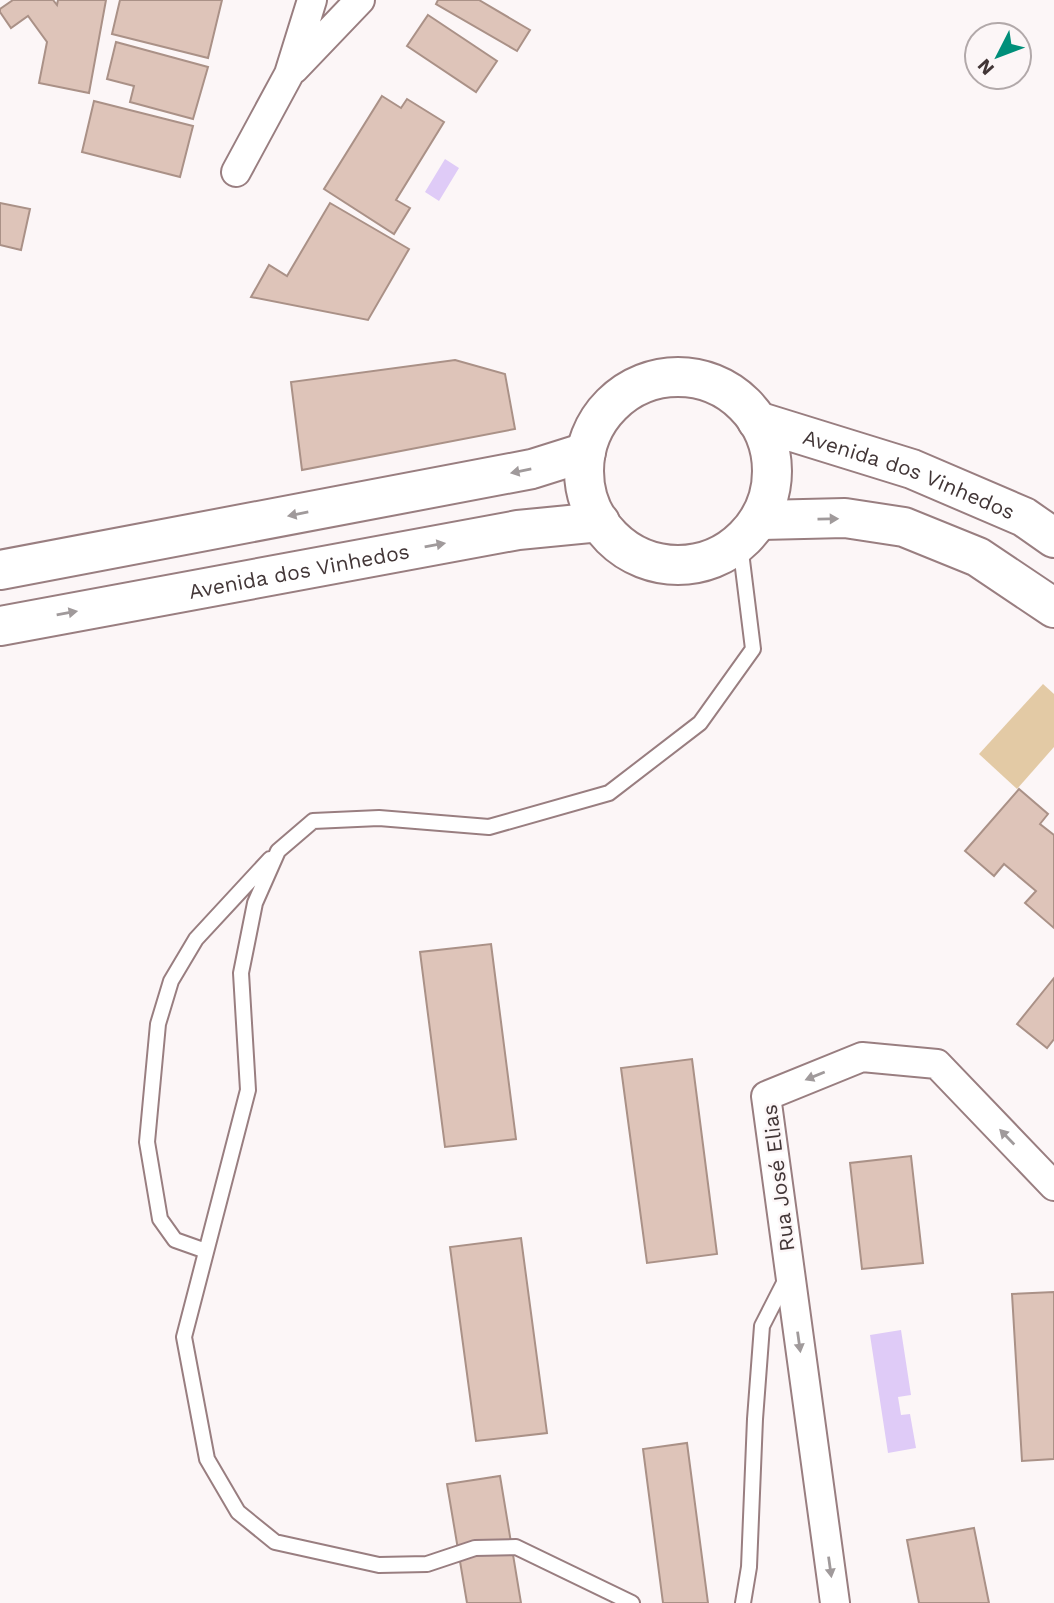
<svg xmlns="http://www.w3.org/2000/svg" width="1054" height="1603" viewBox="0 0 1054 1603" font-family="'Work Sans',sans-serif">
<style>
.green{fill:#e3caa5}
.water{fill:#dfcbf7}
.building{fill:#dec4b9;stroke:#aa9187;stroke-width:2}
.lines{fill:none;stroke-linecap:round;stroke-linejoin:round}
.lane-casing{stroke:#997e80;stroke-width:18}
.street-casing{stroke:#997e80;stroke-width:32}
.secondary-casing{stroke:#997e80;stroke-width:42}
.lane{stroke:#fff;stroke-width:14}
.street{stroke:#fff;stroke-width:28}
.secondary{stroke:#fff;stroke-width:38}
.oneway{fill:#a09a9b}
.labels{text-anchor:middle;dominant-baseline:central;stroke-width:5;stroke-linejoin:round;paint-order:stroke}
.street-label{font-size:21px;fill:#423637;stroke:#fcf6f7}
</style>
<rect width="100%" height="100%" fill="#fcf6f7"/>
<path class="green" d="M 1043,684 L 1054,694 L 1054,747 L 1017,789 L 979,754 Z"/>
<path class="water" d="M 445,159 L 459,168 L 439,201 L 425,192 Z
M 901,1330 L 911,1395 L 898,1397 L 901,1415 L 910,1414 L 916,1448 L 888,1453 L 870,1335 Z"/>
<path class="building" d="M 13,0 L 53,0 L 57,5 L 58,0 L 106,0 L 89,93 L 39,83 L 47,42 L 28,16 L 11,28 L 0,12 L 0,9 Z
M 120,0 L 222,0 L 208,58 L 112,34 Z
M 438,0 L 479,0 L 530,30 L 517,51 L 436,4 Z
M 428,15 L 497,61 L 476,92 L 407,46 Z
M 116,42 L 208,67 L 193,119 L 130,102 L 134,86 L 107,79 Z
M 382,96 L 401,108 L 407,99 L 444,122 L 396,200 L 410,208 L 394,234 L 324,189 Z
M 94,101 L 193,126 L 180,177 L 82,152 Z
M 0,203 L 30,209 L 21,250 L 0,245 Z
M 330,203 L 409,249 L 368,320 L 251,297 L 269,265 L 287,276 Z
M 455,360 L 505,374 L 515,429 L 302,470 L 291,382 Z
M 1019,789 L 1048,814 L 1040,824 L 1054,835 L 1054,928 L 1025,903 L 1036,891 L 1004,864 L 994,876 L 965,851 Z
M 491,944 L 516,1139 L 445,1147 L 420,952 Z
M 1054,978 L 1054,1039 L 1047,1048 L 1017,1024 Z
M 692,1059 L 717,1254 L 647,1263 L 621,1068 Z
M 911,1156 L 923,1263 L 862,1269 L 850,1163 Z
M 521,1238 L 547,1433 L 476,1441 L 450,1247 Z
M 1054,1292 L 1054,1459 L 1022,1461 L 1012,1294 Z
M 687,1443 L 708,1603 L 663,1603 L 643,1449 Z
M 500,1476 L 521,1603 L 467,1603 L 447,1484 Z
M 974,1528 L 989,1603 L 919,1603 L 907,1540 Z"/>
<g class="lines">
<g class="lane-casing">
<path id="lane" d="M 206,1251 L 175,1240 L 160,1219 L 147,1142 L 158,1024 L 171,981 L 196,939 L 270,859
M 632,1603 L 516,1547 L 475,1548 L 427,1564 L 379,1565 L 275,1542 L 238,1512 L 207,1459 L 184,1337 L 248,1090 L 241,973 L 255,903 L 278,851 L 313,821 L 379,818 L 489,827 L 609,793 L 700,723 L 753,649 L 740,544
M 743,1603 L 749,1567 L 755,1419 L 762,1326 L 787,1277"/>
</g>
<g class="street-casing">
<path id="street" d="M 294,69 L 360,0
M 236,172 L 289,74 L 312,0
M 835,1603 L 766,1096 L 862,1057 L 937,1064 L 1054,1186"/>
</g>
<g class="secondary-casing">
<g id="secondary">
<circle cx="678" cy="471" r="94"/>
<path id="s1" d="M 757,421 L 912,469 L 1024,517 L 1054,538"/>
<path d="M 760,520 L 845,518 L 904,527 L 978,557 L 1054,608"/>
<path d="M 0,570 L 532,469 L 586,452"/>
<path id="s2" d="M 0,626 L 518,530 L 600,522"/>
</g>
</g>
<use href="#lane" class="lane"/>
<use href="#street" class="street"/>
<use href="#secondary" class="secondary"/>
</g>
<defs><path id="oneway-solid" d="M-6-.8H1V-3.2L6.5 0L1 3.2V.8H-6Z" transform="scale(1.75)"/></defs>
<g class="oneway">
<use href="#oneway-solid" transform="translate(521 471) rotate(169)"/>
<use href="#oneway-solid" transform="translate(298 514) rotate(169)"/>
<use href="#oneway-solid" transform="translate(828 519) rotate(-1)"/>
<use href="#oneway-solid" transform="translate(435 545) rotate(-10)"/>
<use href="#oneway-solid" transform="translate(67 613) rotate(-10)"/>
<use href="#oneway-solid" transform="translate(815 1076) rotate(158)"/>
<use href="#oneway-solid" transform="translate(1007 1137) rotate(-134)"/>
<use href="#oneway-solid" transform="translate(799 1342) rotate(82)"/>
<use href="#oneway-solid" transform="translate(830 1567) rotate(82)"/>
</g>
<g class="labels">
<g class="street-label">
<text stroke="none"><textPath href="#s1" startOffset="161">Avenida dos Vinhedos</textPath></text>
<text stroke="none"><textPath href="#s2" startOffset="304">Avenida dos Vinhedos</textPath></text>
<text transform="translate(778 1178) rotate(-97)">Rua José Elias</text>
</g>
</g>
<g transform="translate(998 56) rotate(228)"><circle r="33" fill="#fcf6f7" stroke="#b2a9aa" stroke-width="2"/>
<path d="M0-5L12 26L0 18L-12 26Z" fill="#008f7a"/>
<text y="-10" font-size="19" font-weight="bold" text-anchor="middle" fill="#423637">N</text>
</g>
</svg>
